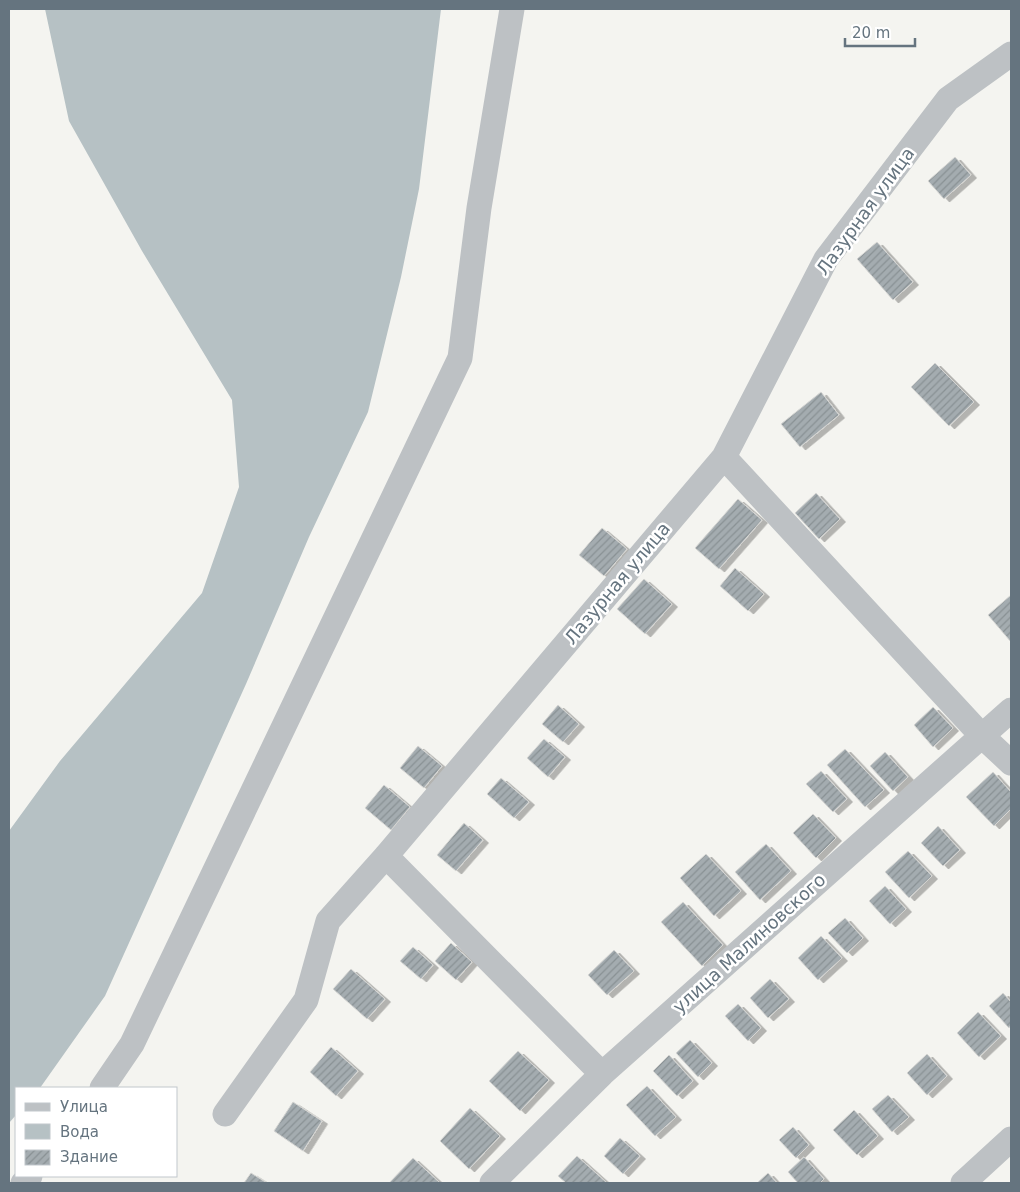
<svg xmlns="http://www.w3.org/2000/svg" width="1020" height="1192" viewBox="0 0 1020 1192" font-family="'DejaVu Sans',sans-serif">
<style>
.water{fill:#b6c1c4}
.building{fill:url(#building-hatch);stroke:#d5d5d3;filter:url(#shadow)}
.lines{fill:none;stroke-linecap:round;stroke-linejoin:round}
.minor{stroke:#bdc1c4;stroke-width:25}
.labels{text-anchor:middle;dominant-baseline:central;stroke-width:5;stroke-linejoin:round;paint-order:stroke}
.street-label{font-size:18px;fill:#65747f;stroke:#fff}
</style>
<defs>
<pattern id="building-hatch" width="6" height="6" patternUnits="userSpaceOnUse" patternTransform="scale(1.25)"><rect width="6" height="6" fill="#a4acb0"/><path d="M-1 1l2-2M0 6l6-6M5 7l2-2" fill="none" stroke="#899194"/></pattern>
<filter id="shadow"><feDropShadow dx="5.5" dy="3" stdDeviation="0" flood-color="#0004"/></filter>
</defs>
<rect width="100%" height="100%" fill="#f4f4f0"/>
<path class="water" d="M 45,9 L 441,9 L 419,189 L 401,277 L 368,412 L 309,537 L 246,684 L 105,996 L 40,1088 L 16,1088 L 16,1115 L 9,1123 L 9,831 L 60,761 L 202,593 L 239,487 L 232,400 L 142,251 L 69,121 Z"/>
<path class="building" d="M 955,157 L 971,175 L 944,199 L 928,181 Z
M 877,242 L 913,282 L 893,300 L 857,259 Z
M 935,363 L 974,402 L 949,426 L 911,387 Z
M 821,392 L 839,415 L 800,447 L 781,424 Z
M 816,493 L 840,519 L 819,539 L 795,513 Z
M 738,499 L 762,520 L 719,569 L 695,548 Z
M 602,528 L 627,549 L 604,576 L 579,555 Z
M 735,568 L 764,594 L 748,611 L 720,586 Z
M 644,579 L 672,604 L 645,634 L 617,609 Z
M 1011,595 L 1011,642 L 988,615 Z
M 558,705 L 579,724 L 563,742 L 542,724 Z
M 933,707 L 953,728 L 933,747 L 914,725 Z
M 544,739 L 565,757 L 548,777 L 527,758 Z
M 418,746 L 442,766 L 424,788 L 400,768 Z
M 845,749 L 884,790 L 865,807 L 827,765 Z
M 885,752 L 908,777 L 893,791 L 870,766 Z
M 821,771 L 847,799 L 833,812 L 806,784 Z
M 993,772 L 1011,792 L 1011,809 L 994,826 L 966,797 Z
M 501,778 L 529,802 L 514,818 L 487,794 Z
M 384,785 L 410,807 L 391,830 L 365,808 Z
M 813,814 L 836,838 L 816,858 L 793,833 Z
M 464,823 L 483,840 L 456,871 L 437,855 Z
M 938,826 L 960,850 L 943,866 L 921,843 Z
M 766,844 L 791,871 L 760,900 L 735,872 Z
M 908,851 L 932,876 L 909,898 L 885,872 Z
M 706,854 L 741,891 L 714,916 L 680,878 Z
M 885,886 L 906,909 L 890,924 L 869,901 Z
M 683,902 L 723,945 L 702,966 L 661,922 Z
M 845,918 L 863,938 L 847,953 L 828,933 Z
M 821,936 L 842,958 L 818,980 L 798,958 Z
M 451,943 L 472,962 L 456,980 L 435,961 Z
M 413,947 L 433,965 L 421,979 L 400,961 Z
M 614,950 L 634,971 L 607,995 L 588,975 Z
M 351,969 L 385,999 L 367,1019 L 333,989 Z
M 770,979 L 789,999 L 768,1018 L 750,998 Z
M 1003,993 L 1011,1002 L 1011,1025 L 1009,1028 L 989,1006 Z
M 738,1004 L 761,1028 L 748,1041 L 725,1016 Z
M 978,1012 L 1001,1036 L 979,1057 L 957,1033 Z
M 690,1040 L 712,1063 L 698,1077 L 676,1053 Z
M 331,1047 L 358,1071 L 336,1096 L 310,1072 Z
M 518,1051 L 549,1080 L 520,1111 L 489,1081 Z
M 927,1054 L 947,1076 L 927,1095 L 907,1073 Z
M 669,1055 L 693,1081 L 677,1096 L 653,1071 Z
M 647,1086 L 676,1117 L 655,1136 L 626,1105 Z
M 888,1095 L 909,1117 L 892,1132 L 872,1109 Z
M 293,1102 L 322,1121 L 303,1151 L 274,1131 Z
M 470,1108 L 500,1136 L 469,1169 L 440,1141 Z
M 854,1110 L 878,1136 L 857,1155 L 833,1130 Z
M 793,1127 L 809,1145 L 796,1158 L 779,1140 Z
M 620,1138 L 640,1156 L 623,1174 L 604,1156 Z
M 577,1156 L 607,1183 L 566,1183 L 558,1176 Z
M 804,1157 L 824,1179 L 820,1183 L 798,1183 L 788,1172 Z
M 413,1158 L 440,1183 L 389,1183 Z
M 251,1173 L 267,1183 L 244,1183 Z
M 768,1173 L 777,1183 L 757,1183 Z"/>
<g class="lines">
<path class="minor" d="M 724,457 L 982,736 L 1011,763
M 386,856 L 602,1074
M 102,1088 L 132,1044 L 460,358 L 479,208 L 512,9
M 225,1114 L 306,1000 L 328,921 L 386,856 L 724,457 L 826,259 L 948,99 L 1011,54
M 23,1183 L 30,1176
M 492,1183 L 602,1074 L 1011,710
M 963,1183 L 1011,1139"/>
</g>
<g class="labels">
<g class="street-label">
<text transform="translate(865 211) rotate(-54)">Лазурная улица</text>
<text transform="translate(617 583) rotate(-50)">Лазурная улица</text>
<text transform="translate(749 943) rotate(-42)">улица Малиновского</text>
</g>
</g>
<rect width="1020" height="1192" fill="none" stroke="#65747f" stroke-width="20"/>
<rect x="15" y="1087" width="162" height="90" fill="#ffffff" stroke="#c1c7cc"/>
<rect x="25" y="1103" width="25" height="8" fill="#bdc1c4" stroke="#c1c7cc"/>
<text x="60" y="1112" font-size="15" fill="#65747f">Улица</text>
<rect x="25" y="1124" width="25" height="15" fill="#b6c1c4" stroke="#c1c7cc"/>
<text x="60" y="1137" font-size="15" fill="#65747f">Вода</text>
<rect x="25" y="1150" width="25" height="15" fill="url(#building-hatch)" stroke="#c1c7cc"/>
<text x="60" y="1162" font-size="15" fill="#65747f">Здание</text>
<path d="M845 38v8h70v-8" fill="none" stroke="#65747f" stroke-width="2.5"/>
<text x="852" y="38" font-size="15" fill="#65747f" stroke="#ffffff" stroke-width="4" paint-order="stroke">20 m</text>
</svg>
